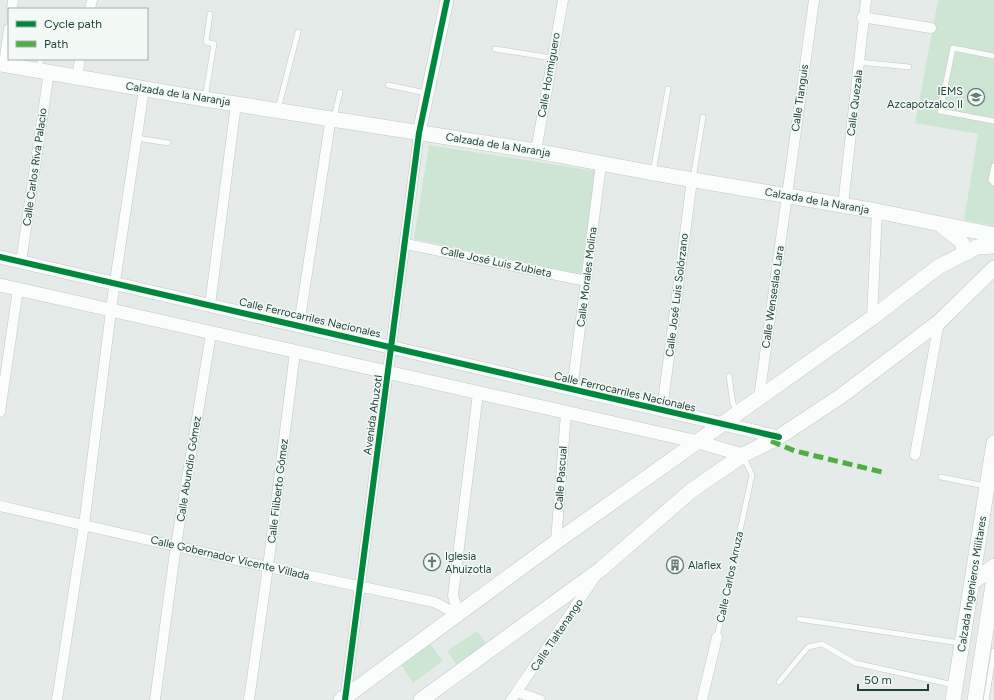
<svg xmlns="http://www.w3.org/2000/svg" width="994" height="700" viewBox="0 0 994 700" font-family="Figtree,sans-serif">
<style>
.green{fill:#cde6d3}
.lines{fill:none;stroke-linecap:round;stroke-linejoin:round}
.service-casing{stroke:#c2c8c5;stroke-width:6}
.minor-casing{stroke:#c2c8c5;stroke-width:11}
.tertiary-casing{stroke:#c2c8c5;stroke-width:14}
.secondary-casing{stroke:#c0c9c5;stroke-width:16}
.service{stroke:#fbfcfc;stroke-width:5}
.minor{stroke:#fbfcfc;stroke-width:10}
.tertiary{stroke:#fbfcfc;stroke-width:13}
.secondary{stroke:#fbfcfc;stroke-width:15}
.quiet{stroke:#52ad45;stroke-width:5;stroke-dasharray:10 5;stroke-linecap:butt}
.cycleway-casing{stroke:#f3faf6;stroke-width:8}
.cycleway{stroke:#00873e;stroke-width:6}
.labels{text-anchor:middle;dominant-baseline:central;stroke-width:3;stroke-linejoin:round;paint-order:stroke}
.street-label{font-size:11px;fill:#204237;stroke:#f3faf6}
.poi-label{font-size:11px;fill:#204237;stroke:#f3faf6;text-anchor:start}
</style>
<rect width="100%" height="100%" fill="#e5ebe8"/>
<path class="green" d="M 938,0 L 994,0 L 994,226 L 964,220 L 978,134 L 915,123 Z
M 429,145 L 595,171 L 582,275 L 414,239 Z
M 477,631 L 488,646 L 458,666 L 447,651 Z
M 430,644 L 443,661 L 413,683 L 401,665 Z"/>
<g class="lines">
<g class="service-casing">
<path id="service" d="M 495,49 L 552,58
M 994,56 L 953,48 L 940,111 L 994,121
M 859,62 L 909,67
M 38,70 L 41,59
M 388,85 L 426,93
M 205,98 L 214,44 L 206,42 L 210,14
M 278,109 L 298,32
M 334,117 L 340,92
M 137,138 L 168,143
M 994,166 L 991,180 L 994,183
M 653,172 L 668,89
M 693,179 L 703,117
M 729,376 L 733,404 L 738,411
M 941,477 L 985,486
M 799,619 L 960,643
M 717,637 L 752,475 L 743,456
M 779,682 L 808,647 L 822,644 L 855,663 L 954,685
M 986,700 L 994,651"/>
</g>
<g class="minor-casing">
<path id="minor" d="M 12,9 L 13,0
M 90,9 L 92,0
M 862,17 L 931,28
M 4,64 L 9,29
M 77,77 L 80,59
M 536,151 L 563,0
M 843,205 L 866,0
M 406,244 L 586,281
M 21,262 L 49,72
M 210,305 L 236,104
M 872,318 L 877,211
M 299,325 L 331,117
M 572,390 L 601,164
M 759,398 L 814,0
M 662,410 L 692,180
M 0,412 L 18,289
M 915,455 L 939,322
M 0,506 L 268,567 L 434,602 L 459,615
M 556,542 L 566,413
M 459,615 L 453,596 L 478,393
M 517,692 L 540,700
M 57,700 L 84,525 L 113,295 L 144,89
M 155,700 L 176,545 L 211,334
M 249,700 L 268,567 L 295,352
M 345,700 L 419,133
M 511,700 L 596,576
M 702,700 L 717,637"/>
</g>
<g class="tertiary-casing">
<path id="tertiary" d="M 419,133 L 447,0
M 0,257 L 779,437
M 0,285 L 698,442 L 743,455"/>
</g>
<g class="secondary-casing">
<path id="secondary" d="M 0,64 L 204,99 L 536,151 L 653,173 L 877,211 L 994,235
M 943,227 L 960,240 L 967,253
M 973,582 L 994,566
M 341,700 L 556,542 L 872,318 L 938,267 L 977,247 L 994,246
M 421,700 L 601,569 L 692,490 L 743,455 L 779,437 L 841,396 L 939,322 L 994,268
M 953,700 L 994,443
M 975,700 L 994,578"/>
</g>
<use href="#service" class="service"/>
<use href="#minor" class="minor"/>
<use href="#tertiary" class="tertiary"/>
<use href="#secondary" class="secondary"/>
<path class="quiet" d="M 771,441 L 795,451 L 882,472"/>
<g class="cycleway-casing">
<path id="cycleway" d="M 0,257 L 779,437
M 345,700 L 419,133 L 447,0"/>
</g>
<use href="#cycleway" class="cycleway"/>
</g>
<defs>
<g id="school-ring" transform="scale(0.9)"><circle r="9.5" fill="#f3faf6" stroke="#657d75" stroke-width="1.5"/><path d="M0-5L7-2L0 1L-7-2ZM-4 1L0 2.5L4 1V4Q0 6-4 4Z" fill="#657d75"/></g>
<g id="church-ring" transform="scale(0.9)"><circle r="9.5" fill="#f3faf6" stroke="#657d75" stroke-width="1.5"/><path d="M-1.2-6h2.4v3.5h3.3v2.4h-3.3V6h-2.4V-.1h-3.3v-2.4h3.3Z" fill="#657d75"/></g>
<g id="building-ring" transform="scale(0.9)"><circle r="9.5" fill="#f3faf6" stroke="#657d75" stroke-width="1.5"/><path d="M-4-6H4V6H1V3H-1V6H-4ZM-2.5-4.3h1.7v1.8h-1.7ZM.8-4.3h1.7v1.8H.8ZM-2.5-1h1.7V.8h-1.7ZM.8-1h1.7V.8H.8Z" fill="#657d75"/></g>
</defs>
<g fill-rule="evenodd">
<use href="#school-ring" x="976" y="97"/>
<use href="#church-ring" x="432" y="562"/>
<use href="#building-ring" x="675" y="565"/>
</g>
<g class="labels">
<g class="street-label">
<text transform="translate(549 75) rotate(-80)">Calle Hormiguero</text>
<text transform="translate(178 94) rotate(9)">Calzada de la Naranja</text>
<text transform="translate(800 98) rotate(-82)">Calle Tianguis</text>
<text transform="translate(855 103) rotate(-83)">Calle Quezala</text>
<text transform="translate(498 145) rotate(9)">Calzada de la Naranja</text>
<text transform="translate(35 167) rotate(-82)">Calle Carlos Riva Palacio</text>
<text transform="translate(817 201) rotate(10)">Calzada de la Naranja</text>
<text transform="translate(496 262) rotate(12)">Calle José Luis Zubieta</text>
<text transform="translate(587 277) rotate(-83)">Calle Morales Molina</text>
<text transform="translate(677 295) rotate(-83)">Calle José Luis Solórzano</text>
<text transform="translate(773 297) rotate(-82)">Calle Wenseslao Lara</text>
<text transform="translate(310 318) rotate(13)">Calle Ferrocarriles Nacionales</text>
<text transform="translate(625 392) rotate(13)">Calle Ferrocarriles Nacionales</text>
<text transform="translate(373 415) rotate(-82)">Avenida Ahuzotl</text>
<text transform="translate(189 469) rotate(-81)">Calle Abundio Gómez</text>
<text transform="translate(561 478) rotate(-86)">Calle Pascual</text>
<text transform="translate(278 491) rotate(-83)">Calle Filiberto Gómez</text>
<text transform="translate(230 558) rotate(13)">Calle Gobernador Vicente Villada</text>
<text transform="translate(730 577) rotate(-78)">Calle Carlos Arruza</text>
<text transform="translate(972 584) rotate(-81)">Calzada Ingenieros Militares</text>
<text transform="translate(557 635) rotate(-56)">Calle Tlaltenango</text>
</g>
<g class="poi-label">
<text x="963" y="91" text-anchor="end">IEMS<tspan x="963" dy="13">Azcapotzalco II</tspan></text>
<text x="445" y="556">Iglesia<tspan x="445" dy="13">Ahuizotla</tspan></text>
<text x="688" y="565">Alaflex</text>
</g>
</g>
<rect x="8" y="8" width="140" height="52" fill="#f3faf6" stroke="#9fb0aa"/>
<rect x="16" y="21" width="20" height="6" fill="#00873e" stroke="#9fb0aa"/>
<text x="44" y="28" font-size="12" fill="#204237">Cycle path</text>
<rect x="16" y="41" width="20" height="6" fill="#52ad45" stroke="#9fb0aa"/>
<text x="44" y="48" font-size="12" fill="#204237">Path</text>
<path d="M858 684v6h70v-6" fill="none" stroke="#204237" stroke-width="2"/>
<text x="864" y="684" font-size="12" fill="#204237" stroke="#f3faf6" stroke-width="3" paint-order="stroke">50 m</text>
</svg>
